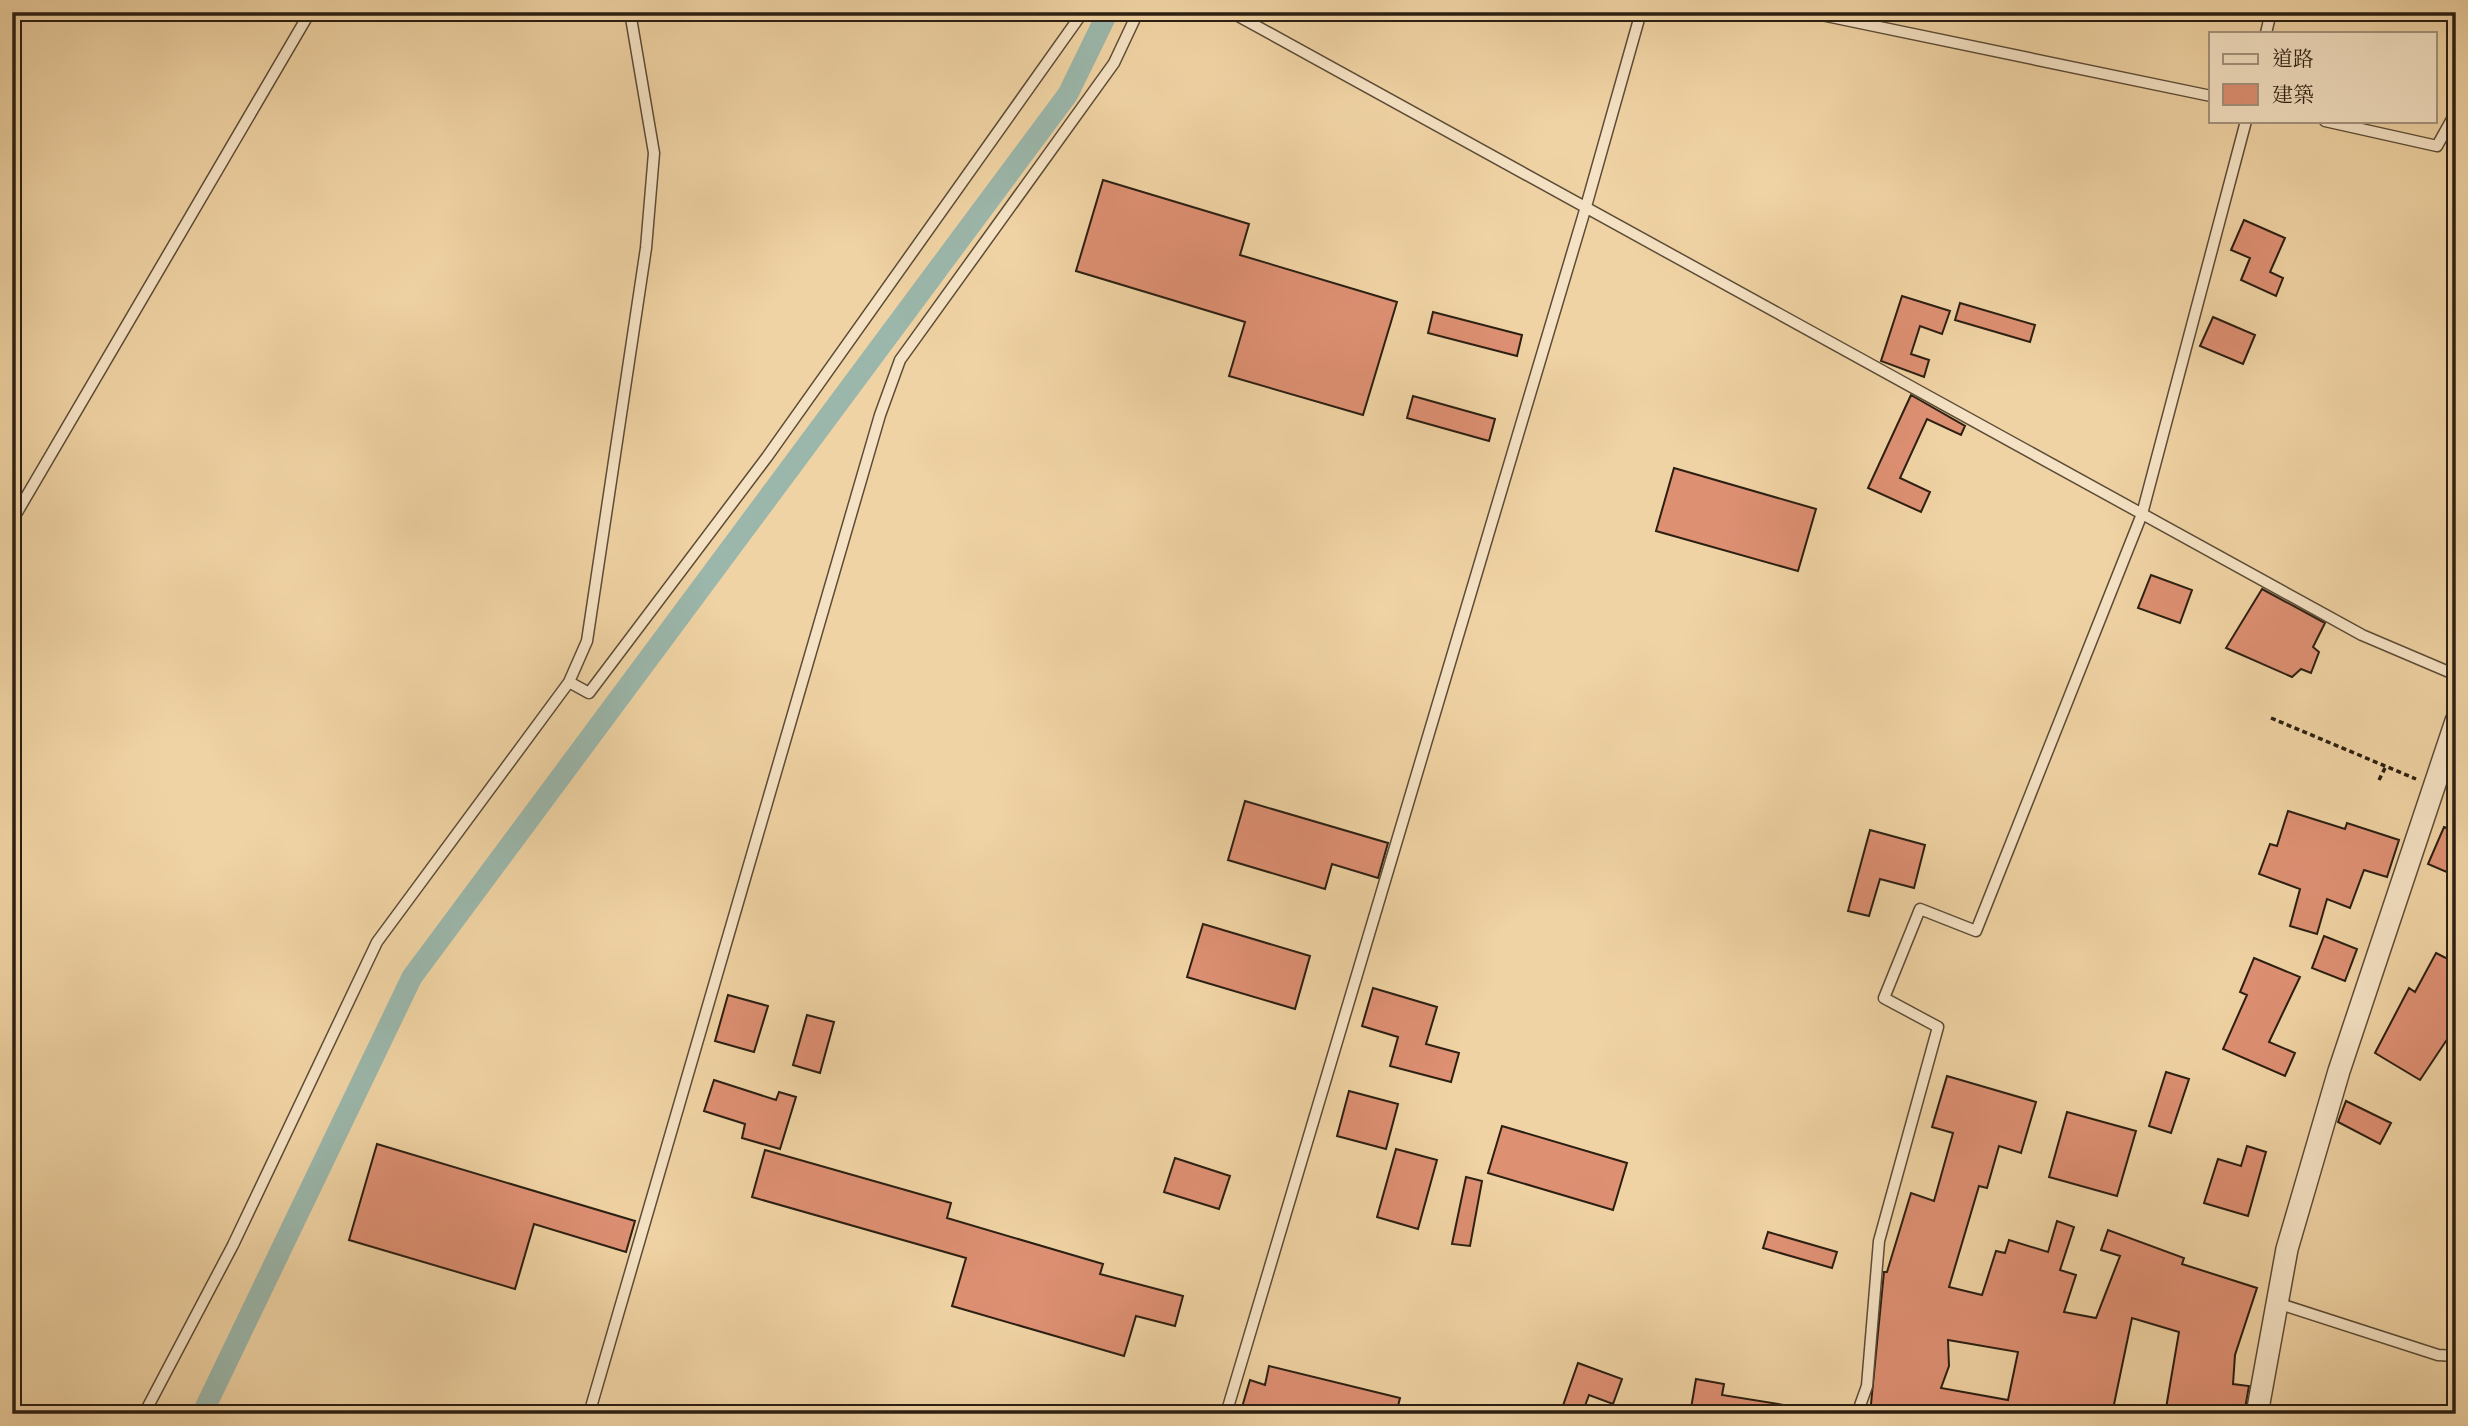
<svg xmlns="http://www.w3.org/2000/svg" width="2468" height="1426" viewBox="0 0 2468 1426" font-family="'EB Garamond','Noto Serif TC',serif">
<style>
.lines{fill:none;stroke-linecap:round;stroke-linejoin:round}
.canal{stroke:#9bb7ab;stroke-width:21}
.building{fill:#de9073;stroke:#2b1f12;stroke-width:2;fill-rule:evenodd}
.lane-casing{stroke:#5c4c36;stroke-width:13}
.street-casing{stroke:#5c4c36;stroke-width:24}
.path{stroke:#2b1f12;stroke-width:3.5;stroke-dasharray:5 3.5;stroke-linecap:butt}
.lane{stroke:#f5e2c4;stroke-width:10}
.street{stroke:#f5e2c4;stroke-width:21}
</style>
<rect width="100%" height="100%" fill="#f0d3a4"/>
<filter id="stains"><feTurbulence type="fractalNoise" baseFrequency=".00286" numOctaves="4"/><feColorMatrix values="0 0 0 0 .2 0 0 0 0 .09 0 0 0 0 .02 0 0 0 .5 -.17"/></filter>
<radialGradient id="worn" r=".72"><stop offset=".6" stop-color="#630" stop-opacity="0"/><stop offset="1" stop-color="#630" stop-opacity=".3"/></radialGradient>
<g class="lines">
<path class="canal" d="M 202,1414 L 412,977 L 1068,94 L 1108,12"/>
</g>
<path class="building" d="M 1103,180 L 1249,224 L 1240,255 L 1397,302 L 1363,415 L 1229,376 L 1245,322 L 1076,271 Z
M 2244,220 L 2285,238 L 2270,272 L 2283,278 L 2276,296 L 2241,280 L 2250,258 L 2231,250 Z
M 1902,296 L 1950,311 L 1942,334 L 1920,326 L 1911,354 L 1929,360 L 1924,377 L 1881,361 Z
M 1960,303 L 2035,325 L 2030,342 L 1955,320 Z
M 1433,312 L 1522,335 L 1517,356 L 1428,333 Z
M 2213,317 L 2255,335 L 2243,364 L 2200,346 Z
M 1911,395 L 1965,426 L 1961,435 L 1927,419 L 1900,478 L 1930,492 L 1921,512 L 1868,488 Z
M 1413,396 L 1495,419 L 1489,441 L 1407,418 Z
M 1674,468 L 1816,509 L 1798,571 L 1656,531 Z
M 2151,575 L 2192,590 L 2180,623 L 2138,608 Z
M 2262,589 L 2325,623 L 2313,647 L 2319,652 L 2311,673 L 2301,669 L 2292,677 L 2226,648 Z
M 1245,801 L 1388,843 L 1378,878 L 1332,864 L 1325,889 L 1228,860 Z
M 2288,811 L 2345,829 L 2347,823 L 2399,840 L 2387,877 L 2364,870 L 2350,908 L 2327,899 L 2317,934 L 2290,926 L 2300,889 L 2259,874 L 2270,844 L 2277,846 Z
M 2444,827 L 2456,832 L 2456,876 L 2428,864 Z
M 1870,830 L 1925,845 L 1914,888 L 1880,879 L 1869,916 L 1848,911 Z
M 1203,924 L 1310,956 L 1295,1009 L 1187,977 Z
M 2324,936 L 2357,949 L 2345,981 L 2312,968 Z
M 2436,953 L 2456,963 L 2456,1026 L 2420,1080 L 2375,1053 L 2409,988 L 2415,992 Z
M 2254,958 L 2300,977 L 2269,1042 L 2295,1053 L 2285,1076 L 2223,1049 L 2247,995 L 2240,992 Z
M 1373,988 L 1437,1007 L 1426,1044 L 1459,1053 L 1451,1082 L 1390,1066 L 1398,1037 L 1362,1026 Z
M 728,995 L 768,1006 L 754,1052 L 715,1041 Z
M 807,1015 L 834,1022 L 820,1073 L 793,1065 Z
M 2166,1072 L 2189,1079 L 2171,1133 L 2149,1126 Z
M 1947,1076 L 2036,1102 L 2021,1153 L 1999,1146 L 1987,1188 L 1979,1186 L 1949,1287 L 1982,1295 L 1996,1251 L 2005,1253 L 2009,1240 L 2048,1252 L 2057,1221 L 2074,1227 L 2060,1270 L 2076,1275 L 2064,1312 L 2096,1318 L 2120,1256 L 2101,1250 L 2108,1230 L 2184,1258 L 2182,1264 L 2257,1288 L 2235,1355 L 2233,1384 L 2249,1386 L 2244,1414 L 2165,1414 L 2179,1332 L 2132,1318 L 2112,1414 L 1870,1414 L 1884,1272 L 1887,1272 L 1911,1193 L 1934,1201 L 1953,1133 L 1932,1127 ZM 1948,1340 L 2018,1352 L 2008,1400 L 1941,1388 L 1949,1366 Z
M 714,1080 L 776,1100 L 779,1092 L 796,1097 L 780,1149 L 742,1138 L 745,1124 L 704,1111 Z
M 1349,1091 L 1398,1104 L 1386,1149 L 1337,1136 Z
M 2346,1101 L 2391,1123 L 2380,1144 L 2338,1122 Z
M 2067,1112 L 2136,1131 L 2117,1196 L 2049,1177 Z
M 1502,1126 L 1627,1163 L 1613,1210 L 1488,1173 Z
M 377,1144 L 635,1221 L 626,1252 L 534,1224 L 515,1289 L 349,1240 Z
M 2247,1146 L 2266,1152 L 2248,1216 L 2204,1203 L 2218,1159 L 2241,1166 Z
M 1396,1149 L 1437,1160 L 1418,1229 L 1377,1217 Z
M 765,1150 L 951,1203 L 947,1218 L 1103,1264 L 1100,1274 L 1183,1296 L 1175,1326 L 1136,1316 L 1124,1356 L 952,1306 L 966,1258 L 752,1197 Z
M 1175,1158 L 1230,1176 L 1219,1209 L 1164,1192 Z
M 1466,1177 L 1482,1181 L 1470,1246 L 1452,1244 Z
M 1768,1232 L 1837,1252 L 1832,1268 L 1763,1248 Z
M 1578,1363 L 1622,1379 L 1613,1404 L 1589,1395 L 1582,1414 L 1560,1414 Z
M 1269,1366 L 1400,1398 L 1396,1414 L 1290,1414 L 1261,1406 L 1259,1413 L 1242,1407 L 1250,1380 L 1265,1385 Z
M 1696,1379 L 1724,1384 L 1722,1395 L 1784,1405 L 1784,1414 L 1690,1414 Z"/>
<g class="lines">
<g class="lane-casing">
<path id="lane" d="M 1231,12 L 2362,635 L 2456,675
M 1807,12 L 2211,96
M 2266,33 L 2271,12
M 2325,121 L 2437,146 L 2456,112
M 12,521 L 310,12
M 569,682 L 587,641 L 646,248 L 654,153 L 630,12
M 2277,1303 L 2438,1355 L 2456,1356
M 144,1414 L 233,1245 L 377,942 L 569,682 L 589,693 L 767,457 L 1083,12
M 589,1414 L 880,415 L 900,360 L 1114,63 L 1138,12
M 1226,1414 L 1585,210 L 1641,12
M 1857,1414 L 1867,1386 L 1879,1241 L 1938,1027 L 1884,998 L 1920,909 L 1976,931 L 2142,514 L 2246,121"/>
</g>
<g class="street-casing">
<path id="street" d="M 2257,1414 L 2287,1249 L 2339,1071 L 2456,721"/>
</g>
<path class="path" d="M 2271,718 L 2416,779
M 2379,780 L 2386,766"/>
<use href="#lane" class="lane"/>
<use href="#street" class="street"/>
</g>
<rect width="2468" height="1426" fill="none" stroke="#f0d3a4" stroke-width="42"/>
<rect x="14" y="14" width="2440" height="1398" fill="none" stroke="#2b1f12" stroke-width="3.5"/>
<rect x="21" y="21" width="2426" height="1384" fill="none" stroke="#2b1f12" stroke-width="2"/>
<rect x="2209" y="32" width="228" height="91" fill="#f5e2c4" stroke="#a4947d" stroke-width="2"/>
<rect x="2223" y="54" width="35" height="10" fill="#f5e2c4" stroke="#a4947d" stroke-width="2"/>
<text x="2272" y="66" font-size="21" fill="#2b1f12">道路</text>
<rect x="2223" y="84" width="35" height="21" fill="#de9073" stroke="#a4947d" stroke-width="2"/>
<text x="2272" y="102" font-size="21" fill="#2b1f12">建築</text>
<rect width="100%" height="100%" filter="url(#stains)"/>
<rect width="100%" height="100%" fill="url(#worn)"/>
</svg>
